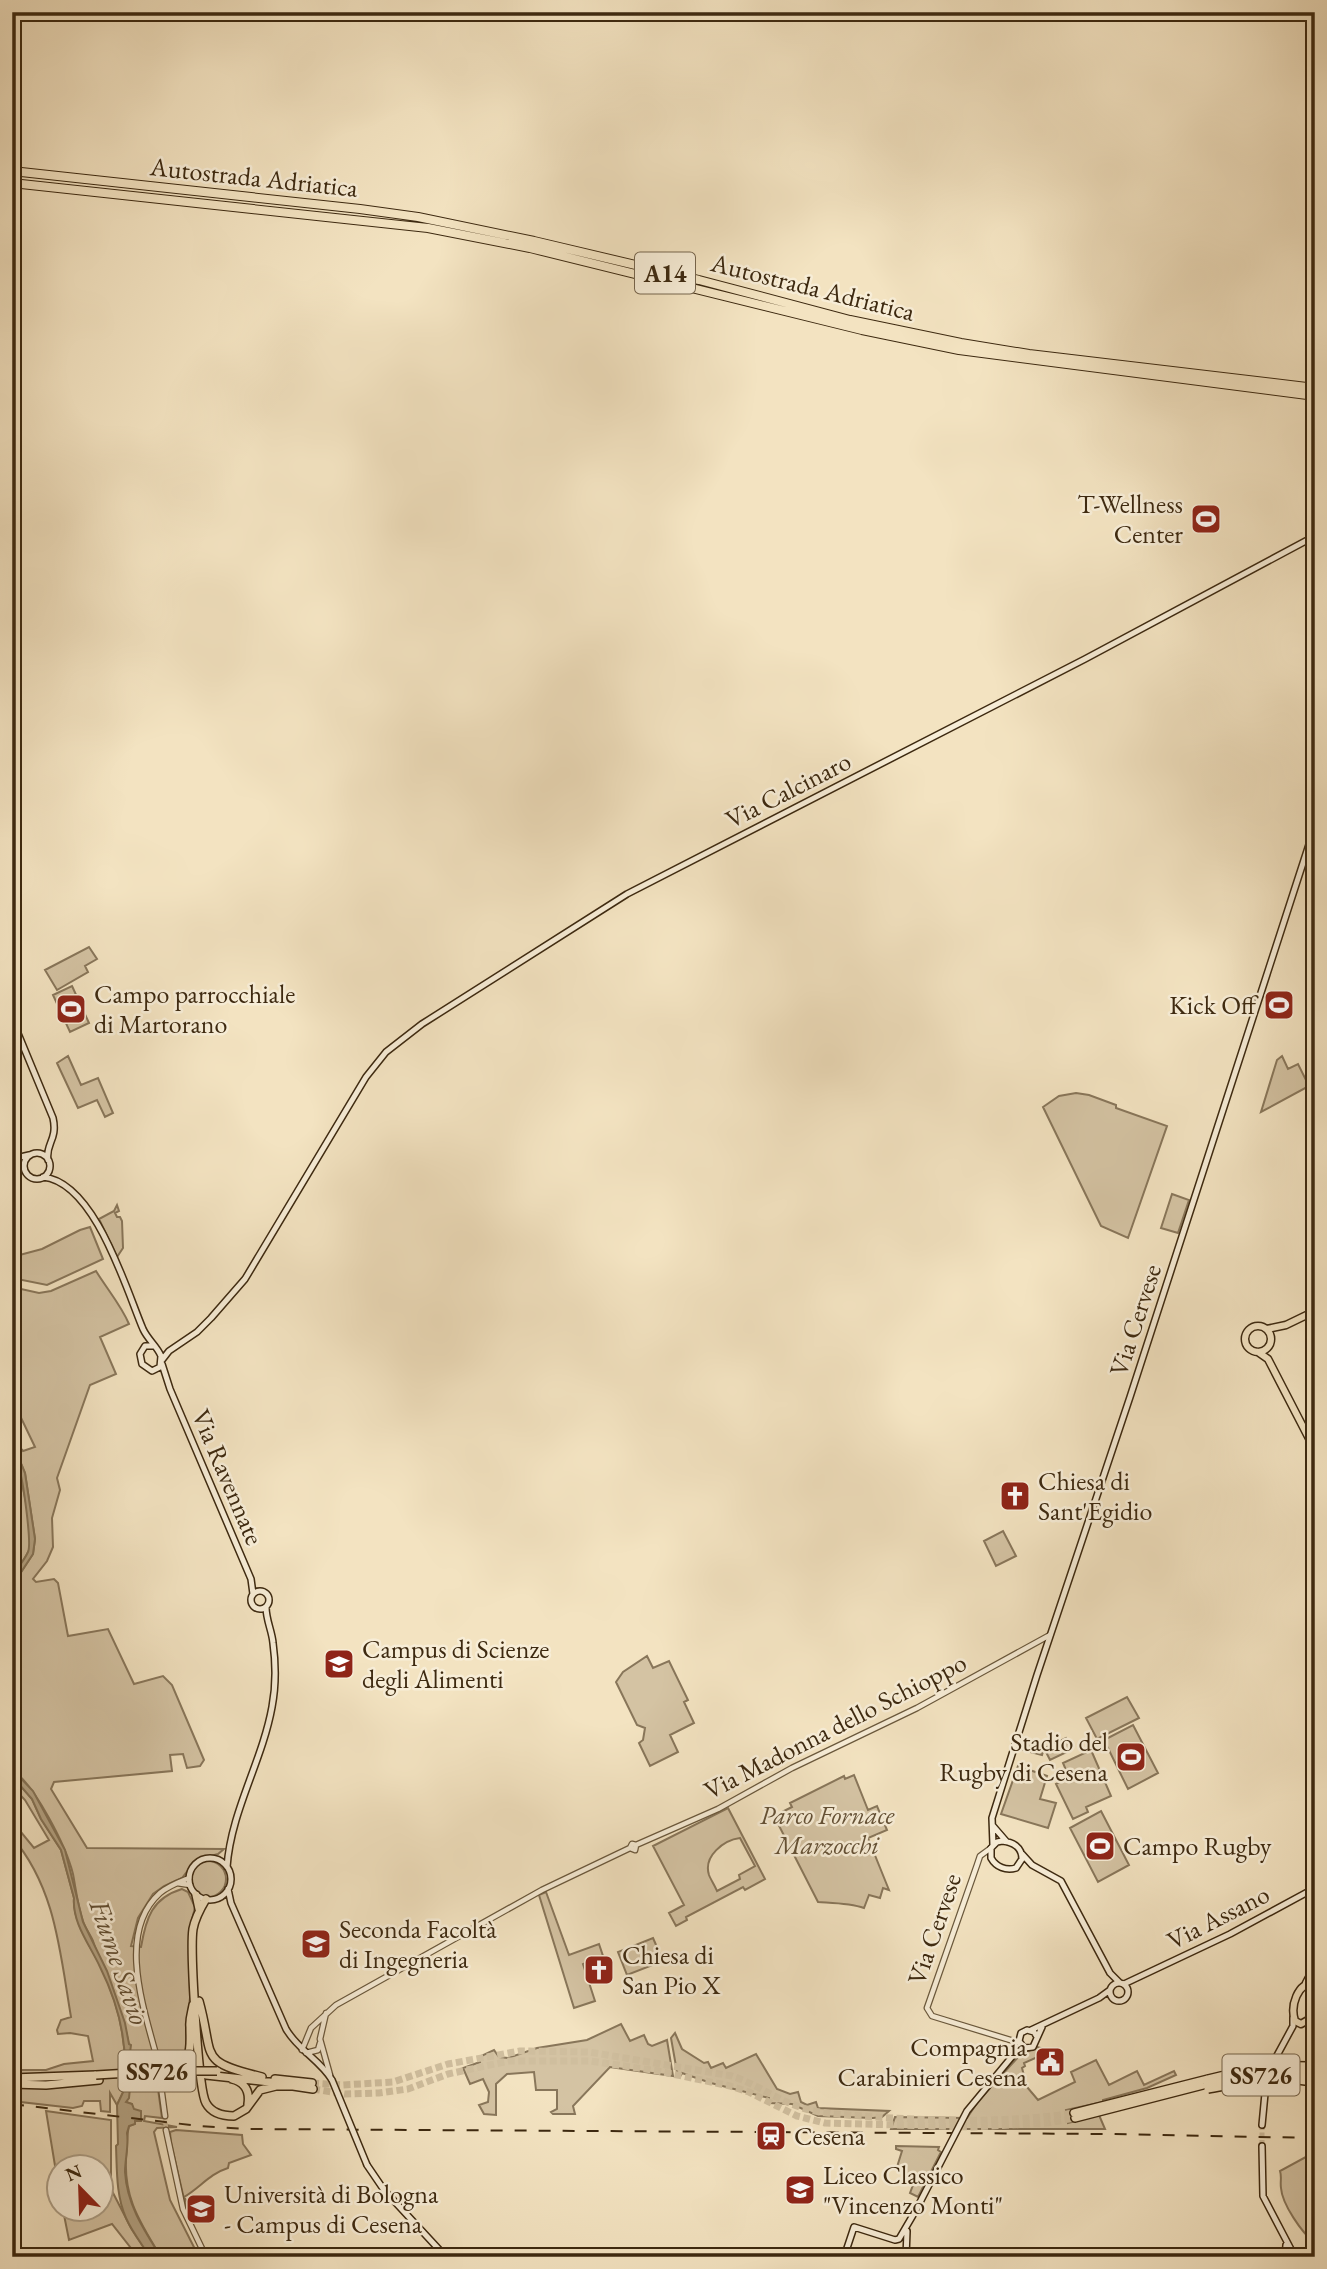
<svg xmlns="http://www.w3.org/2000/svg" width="1327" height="2269" viewBox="0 0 1327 2269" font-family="'EB Garamond',serif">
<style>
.green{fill:#d4c3a3;stroke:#88765a;stroke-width:2;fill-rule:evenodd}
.water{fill:#b5a485;stroke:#857356;stroke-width:2}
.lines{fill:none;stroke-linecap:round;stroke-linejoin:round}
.tertiary-tunnel{stroke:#cfbe9e;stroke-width:4.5;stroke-dasharray:4.5 2;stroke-linecap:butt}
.secondary-tunnel{stroke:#cfbe9e;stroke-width:5;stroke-dasharray:5 2.5;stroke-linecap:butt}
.trunk-tunnel{stroke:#cfbe9e;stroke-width:7;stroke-dasharray:7 3.5;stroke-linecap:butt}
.tertiary-casing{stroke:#6a583c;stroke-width:7}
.secondary-casing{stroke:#3d2910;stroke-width:8}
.primary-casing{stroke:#3d2910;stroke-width:9}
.trunk-casing{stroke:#3d2910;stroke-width:10}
.motorway-casing{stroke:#3d2910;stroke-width:10}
.tertiary{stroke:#f7edd7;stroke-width:4.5}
.secondary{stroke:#f7edd7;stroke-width:5}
.primary{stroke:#f3e3c1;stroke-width:6}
.trunk{stroke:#f3e3c1;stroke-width:7}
.motorway{stroke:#f3e3c1;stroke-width:8}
.rail{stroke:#3d2910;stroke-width:2;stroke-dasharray:12 12;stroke-linecap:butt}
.secondary-bridge-casing{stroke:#3d2910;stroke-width:8;stroke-linecap:butt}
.trunk-bridge-casing{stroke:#3d2910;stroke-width:10;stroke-linecap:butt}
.secondary-bridge{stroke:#f7edd7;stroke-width:5}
.trunk-bridge{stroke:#f3e3c1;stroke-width:7}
.labels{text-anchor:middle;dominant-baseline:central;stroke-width:5;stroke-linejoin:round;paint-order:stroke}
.shield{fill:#f7edd7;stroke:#75644c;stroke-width:2}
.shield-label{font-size:24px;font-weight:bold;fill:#3d2910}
.street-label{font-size:26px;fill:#3d2910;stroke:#f7edd7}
.poi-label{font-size:26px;fill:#3d2910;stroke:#f7edd7;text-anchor:start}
.park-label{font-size:26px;font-style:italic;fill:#635035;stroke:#f7edd7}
.water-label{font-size:28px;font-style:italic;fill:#614e33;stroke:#f7edd7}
</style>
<rect width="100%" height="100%" fill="#f3e3c1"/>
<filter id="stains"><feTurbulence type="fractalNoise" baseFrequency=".00286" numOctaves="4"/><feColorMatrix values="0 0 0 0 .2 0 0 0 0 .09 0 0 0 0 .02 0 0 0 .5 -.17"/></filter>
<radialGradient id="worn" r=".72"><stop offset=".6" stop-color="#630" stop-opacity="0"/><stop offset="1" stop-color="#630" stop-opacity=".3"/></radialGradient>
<path class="green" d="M 89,947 L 97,959 L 85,966 L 88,972 L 57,990 L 45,970 Z
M 72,986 L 89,1023 L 70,1032 L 53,995 Z
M 68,1056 L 81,1085 L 98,1078 L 113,1113 L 105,1117 L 97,1100 L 78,1108 L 57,1063 Z
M 1282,1056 L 1288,1069 L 1298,1064 L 1309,1086 L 1261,1112 L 1277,1060 Z
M 1076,1093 L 1089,1095 L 1116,1105 L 1116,1108 L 1167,1126 L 1128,1238 L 1101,1226 L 1043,1107 L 1059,1096 Z
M 1172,1194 L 1189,1200 L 1178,1233 L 1161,1228 Z
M 117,1205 L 119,1211 L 115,1213 L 117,1217 L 120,1217 L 122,1221 L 123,1248 L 117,1257 L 99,1219 L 114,1211 Z
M 90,1227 L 103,1259 L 47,1285 L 12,1278 L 12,1257 L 42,1249 L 80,1230 Z
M 96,1271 C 107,1289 121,1305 129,1324 L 100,1337 L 116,1374 L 90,1385 L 57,1478 L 60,1490 L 52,1518 L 53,1547 L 47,1561 L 33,1579 L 36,1582 L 54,1579 L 58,1583 L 68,1636 L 108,1629 L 134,1684 L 163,1676 L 172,1685 L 204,1760 L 200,1766 L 187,1768 L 183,1754 L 170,1755 L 172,1771 L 54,1782 L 51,1789 L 87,1848 L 224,1849 L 218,1854 L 196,1860 L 182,1878 L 164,1886 L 153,1894 L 138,1918 L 131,1946 L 141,1947 C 146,1918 152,1898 182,1889 L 188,1892 L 195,1907 L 189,1933 L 190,1998 L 186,2028 L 187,2049 L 183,2059 L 170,2066 L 155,2067 L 162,2118 L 145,2116 L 144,2121 L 177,2127 L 157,2128 L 154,2132 L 170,2200 L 199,2257 L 161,2257 C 138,2220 121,2193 127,2148 C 127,2141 127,2134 129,2126 L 134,2124 L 132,2104 L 126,2102 C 130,2096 129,2089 130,2082 C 136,2030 108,1989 93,1941 C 90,1934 85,1928 83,1921 C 78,1907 76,1890 73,1874 C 66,1846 36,1787 12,1769 L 12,1586 L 33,1554 L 35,1539 L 25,1473 L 20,1461 L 12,1454 L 12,1438 L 23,1451 L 35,1447 L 12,1399 L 12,1287 L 39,1293 L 51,1291 Z
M 12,1460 C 22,1470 33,1533 30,1547 C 28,1556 18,1568 12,1576 L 12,1558 L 18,1544 L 19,1515 L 12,1485 Z
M 1003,1531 L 1016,1556 L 996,1566 L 984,1541 Z
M 647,1656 L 653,1668 L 669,1661 L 688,1700 L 684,1702 L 694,1723 L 670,1735 L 678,1752 L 650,1766 L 639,1743 L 643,1740 L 645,1728 L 637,1725 L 616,1682 L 623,1672 Z
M 1127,1697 L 1139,1718 L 1097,1739 L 1086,1718 Z
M 1133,1725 L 1158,1773 L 1128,1789 L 1104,1740 Z
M 1066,1738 L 1071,1750 L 1050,1760 L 1044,1748 L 1042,1755 L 1023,1750 L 1026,1742 L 1045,1748 Z
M 1091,1750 L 1111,1796 L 1086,1807 L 1088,1812 L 1073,1819 L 1056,1784 L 1069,1777 L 1063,1763 Z
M 1018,1766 L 1047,1776 L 1040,1799 L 1056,1803 L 1048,1828 L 1001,1814 Z
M 854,1775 L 868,1810 L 877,1806 L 887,1830 L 868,1838 L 889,1890 L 883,1888 L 880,1898 L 869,1895 L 864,1908 C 850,1903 833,1903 818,1902 L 774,1816 L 792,1807 L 790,1803 L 844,1776 L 845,1779 Z
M 12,1776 L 32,1799 L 41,1819 L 61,1850 L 74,1898 C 72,1921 91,1947 101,1967 C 118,2003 128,2042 124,2082 L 126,2086 L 117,2105 L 110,2093 L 110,2112 L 101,2111 L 100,2101 L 84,2101 L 82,2106 L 73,2108 L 12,2101 L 12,2088 L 57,2087 L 94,2072 L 12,2076 L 12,2070 L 46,2070 L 64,2064 L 93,2061 L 88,2036 L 70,2033 L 58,2034 L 57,2030 L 61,2020 L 71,2017 C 60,1953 56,1888 12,1837 L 12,1821 L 34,1848 L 49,1840 L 25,1800 L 12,1786 Z
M 728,1808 L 765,1879 L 745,1890 L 743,1887 L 686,1917 L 687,1920 L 676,1926 L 669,1913 L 684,1905 L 653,1846 ZM 740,1838 L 755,1866 L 739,1875 L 740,1879 L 717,1891 C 715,1886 711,1880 709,1875 C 703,1856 724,1840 740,1838 Z
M 1101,1811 L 1129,1865 L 1098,1882 L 1070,1828 Z
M190 1879a18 18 0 1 1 36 0a18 18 0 1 1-36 0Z
M 546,1892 L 569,1955 L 599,1944 L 603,1956 L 583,1964 L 595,2001 L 574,2008 L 539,1895 Z
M 653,1938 L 663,1961 L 627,1975 L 618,1952 Z
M 621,2024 L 630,2041 L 644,2035 L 648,2044 L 652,2046 L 667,2040 L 673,2076 L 610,2067 L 573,2106 L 575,2114 L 553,2114 L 551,2112 L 557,2109 L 557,2090 L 536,2090 L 534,2072 L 507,2074 L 496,2084 L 496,2115 L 484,2114 L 479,2105 L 488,2102 L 489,2092 L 483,2079 L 470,2084 L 463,2068 L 480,2062 L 479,2057 L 494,2050 L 499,2057 L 508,2058 L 537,2048 L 587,2040 Z
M 675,2033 L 682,2049 L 704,2063 L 708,2062 L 711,2068 L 723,2063 L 726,2068 L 756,2054 L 777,2089 L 790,2094 L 798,2092 L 801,2102 L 807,2105 L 816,2102 L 818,2108 L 889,2111 L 882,2117 L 873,2118 L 818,2116 L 792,2104 L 769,2103 L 769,2098 L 711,2083 L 682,2073 L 681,2075 L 677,2072 L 671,2038 Z
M 1037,2047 L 1051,2051 L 1024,2063 L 1025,2066 L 1022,2068 L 1027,2087 L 1038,2100 L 1075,2082 L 1071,2072 L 1096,2060 L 1109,2085 L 1137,2071 L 1144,2085 L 1174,2071 L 1176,2075 L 1147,2088 L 1103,2100 L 1103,2102 L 1066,2110 L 1068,2123 L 1099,2115 L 1105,2129 L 891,2129 L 895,2117 L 967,2118 L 979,2100 L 1020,2055 Z
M 46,2111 L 111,2120 L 111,2189 L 131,2228 L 150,2257 L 138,2257 L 112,2224 L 69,2240 L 63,2210 L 102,2210 L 102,2168 L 60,2168 L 59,2190 Z
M 176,2130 L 242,2135 L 243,2144 L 251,2155 L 229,2163 L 228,2168 C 209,2174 201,2187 184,2197 L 196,2217 L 191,2220 L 187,2212 L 171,2143 L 170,2132 Z
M 896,2146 L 939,2147 L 938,2150 L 941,2152 L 918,2197 L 910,2193 L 913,2185 L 905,2179 L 904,2169 L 897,2167 L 902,2151 L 896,2149 Z
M 1315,2152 L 1315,2241 L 1314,2242 C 1302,2233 1282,2204 1281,2188 C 1280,2182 1282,2177 1280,2171 Z"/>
<path class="water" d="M 12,1454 L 20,1461 L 25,1473 L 35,1539 L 33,1554 L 12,1586 C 12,1571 22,1565 28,1552 C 32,1544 23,1479 19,1469 C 17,1464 16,1464 12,1460 Z
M 12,1769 L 33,1791 L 65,1850 L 83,1922 L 107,1971 L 125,2023 L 129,2044 L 131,2045 L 129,2060 L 132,2068 L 129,2098 L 126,2102 L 132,2104 L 134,2109 L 141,2111 L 141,2121 L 135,2121 L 135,2124 L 129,2126 L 127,2133 C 129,2145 125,2159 125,2172 C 127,2205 144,2230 161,2257 L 150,2257 C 142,2244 132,2232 126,2218 C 116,2196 117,2170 116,2146 L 118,2144 L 117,2105 L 126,2086 L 124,2082 C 128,2042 118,2003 100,1967 C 90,1945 72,1923 74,1898 L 61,1850 L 41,1819 L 32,1799 L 12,1776 Z"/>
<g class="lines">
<path class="tertiary-tunnel" d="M 165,2116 L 166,2130"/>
<path class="secondary-tunnel" d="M 1262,2125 L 1262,2146"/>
<path class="trunk-tunnel" d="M 312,2083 L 343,2085 L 393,2082 L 448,2064 L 520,2051 L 589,2052 L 732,2076 C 757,2084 780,2102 806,2109 C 828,2115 852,2115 875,2117 C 940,2121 1009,2123 1074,2113
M 313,2089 L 345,2094 L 379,2093 L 408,2089 L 448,2074 L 509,2061 L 590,2061 L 658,2071 L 730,2086 L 749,2092 L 797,2116 L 825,2123 L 972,2127 L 1048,2123 L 1075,2118"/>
<g class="tertiary-casing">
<path id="tertiary" d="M 632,1844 L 636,1845 L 635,1850 L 630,1848 Z
M 636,1845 L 718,1809 L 792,1768 L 917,1708 L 1050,1635
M 991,1848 L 980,1856 L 977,1865 L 927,2008 L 932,2016 L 1020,2043
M 177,1883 L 190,1885
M 326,2013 L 320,2039 L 330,2075
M 302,2050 L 311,2028 L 336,2005 L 542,1890 L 630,1848
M 306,2053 L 318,2050 L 320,2043
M 159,2066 C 147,2017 114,1934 160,1893 C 168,1886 179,1882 189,1878
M 160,2079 L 165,2116
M 166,2130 L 183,2209 L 206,2257
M 204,2252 L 214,2257 L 220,2257"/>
</g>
<g class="secondary-casing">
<path id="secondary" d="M 12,1019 L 53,1118 C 58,1140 45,1144 48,1160
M24 1166a13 13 0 1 1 26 0a13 13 0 1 1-26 0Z
M 12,1159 L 29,1155
M 43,1177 C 95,1182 126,1289 143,1329 C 148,1340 157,1346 161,1356 L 160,1367 L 152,1371 L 142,1364 L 140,1354 L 145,1346 L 153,1346
M 162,1360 L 169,1351 L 197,1332 L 211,1318 L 245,1279 L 366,1077 L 386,1052 L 422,1024 L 627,894 L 1085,659 L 1315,536
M 162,1364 L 170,1389 L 251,1579 L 253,1594
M251 1600a9 9 0 1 1 18 0a9 9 0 1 1-18 0Z
M 993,1826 L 1006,1841
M 1002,1841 C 1013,1842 1022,1847 1022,1859 L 1016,1868 C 1006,1871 996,1867 991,1858 L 991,1848 L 997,1842 Z
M 993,1845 L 992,1818 L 1037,1675 L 1130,1397 L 1315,826
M 1022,1854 L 1032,1865 L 1061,1881 L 1110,1973 L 1120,1983
M189 1879a21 21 0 1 1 42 0a21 21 0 1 1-42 0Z
M 227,1867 C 231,1811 262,1762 272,1707 C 276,1686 276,1665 273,1643 C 272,1631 266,1620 266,1607
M 228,1889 L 231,1903 L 286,2029 C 298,2050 320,2060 332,2080
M1110 1992a9 9 0 1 1 18 0a9 9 0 1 1-18 0Z
M 1124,1984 L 1230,1934 L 1315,1888
M 1031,2030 L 1099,1998 L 1110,1990
M 1037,2037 L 1034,2032 L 1027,2030 L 1021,2033 L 1019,2041 L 1024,2048 L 1033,2047 L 1042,2027
M 1274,2061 L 1293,2026 L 1293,2018
M 1262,2125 L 1266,2083
M 1262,2146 L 1263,2196 L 1295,2257
M 367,2165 L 384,2190 L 446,2257
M 844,2257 L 854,2227 L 895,2240 L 899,2239 L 916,2210
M 906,2257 L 907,2231
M 1285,2257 L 1286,2245"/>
</g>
<g class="primary-casing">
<path id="primary" d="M1245 1339a13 13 0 1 1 26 0a13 13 0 1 1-26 0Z
M 1267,1329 L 1286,1325 L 1315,1311
M 1258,1352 L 1268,1359 L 1315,1450
M 1315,1982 C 1297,1983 1290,2006 1295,2021 L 1301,2024 L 1308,2020 L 1315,2012
M 1306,1983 L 1315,1966"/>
</g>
<g class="trunk-casing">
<path id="trunk" d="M 196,1895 L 199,1909
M 206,1899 C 200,1909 195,1918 193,1929 C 190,1949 198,2089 206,2103 C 212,2114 223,2116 234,2116 L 246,2109 L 260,2090 L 276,2086 L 297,2086
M 199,2001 C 215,2058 196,2061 262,2077
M 166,2070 C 194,2060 190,2052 190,2027 C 189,2019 192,2012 193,2005
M 206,2075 L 278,2083
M 12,2078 L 96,2075
M 232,2079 C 245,2082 250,2091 248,2104
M 275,2079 L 312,2083
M 12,2084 L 46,2085 L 99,2080
M 293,2086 L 313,2089
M 1074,2113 L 1208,2079
M 1075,2118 L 1203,2085"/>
</g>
<g class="motorway-casing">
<path id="motorway" d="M 12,171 L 360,209 L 418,217 L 534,241 L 699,280 L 850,320 L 961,343 L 1029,354 L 1315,388
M 12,183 L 428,228 L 530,248 L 862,330 L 959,350 L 1315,396"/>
</g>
<use href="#tertiary" class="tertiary"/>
<use href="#secondary" class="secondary"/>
<use href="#primary" class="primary"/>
<use href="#trunk" class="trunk"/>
<use href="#motorway" class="motorway"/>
<path class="rail" d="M 12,2104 L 199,2126 L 247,2129 L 1111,2134 L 1315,2138"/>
<g class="secondary-bridge-casing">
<path id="secondary-bridge" d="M 332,2080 L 367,2165
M 916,2210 L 967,2111 L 1015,2053"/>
</g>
<g class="trunk-bridge-casing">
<path id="trunk-bridge" d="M 1225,2070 L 1258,2065 L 1308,2066
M 1288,2070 L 1315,2072
M 96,2075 L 163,2071 L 217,2071
M 121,2078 L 147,2077
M 1208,2079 L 1233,2073 L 1276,2070
M 1207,2084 C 1243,2077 1278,2072 1315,2077
M 1208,2089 C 1243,2083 1280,2074 1315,2083"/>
</g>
<use href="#secondary-bridge" class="secondary-bridge"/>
<use href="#trunk-bridge" class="trunk-bridge"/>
</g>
<defs>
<g id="stadium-square" transform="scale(1.575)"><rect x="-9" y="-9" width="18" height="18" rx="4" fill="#8f2418" stroke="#f7edd7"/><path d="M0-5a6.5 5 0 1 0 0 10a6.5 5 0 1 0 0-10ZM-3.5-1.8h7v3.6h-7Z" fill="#fff"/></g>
<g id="church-square" transform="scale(1.575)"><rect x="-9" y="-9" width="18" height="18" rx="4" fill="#8f2418" stroke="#f7edd7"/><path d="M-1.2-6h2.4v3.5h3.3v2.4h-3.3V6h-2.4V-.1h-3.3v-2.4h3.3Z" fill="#fff"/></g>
<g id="university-square" transform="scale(1.575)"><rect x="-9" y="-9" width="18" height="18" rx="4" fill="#8f2418" stroke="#f7edd7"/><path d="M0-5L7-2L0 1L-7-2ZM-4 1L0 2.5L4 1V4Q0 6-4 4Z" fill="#fff"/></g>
<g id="civic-square" transform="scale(1.575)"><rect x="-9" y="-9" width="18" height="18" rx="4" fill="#8f2418" stroke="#f7edd7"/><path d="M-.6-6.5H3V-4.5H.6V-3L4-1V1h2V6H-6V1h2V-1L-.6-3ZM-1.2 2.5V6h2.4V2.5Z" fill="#fff"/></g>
<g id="station-square" transform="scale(1.575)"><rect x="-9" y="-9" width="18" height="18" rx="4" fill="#8f2418" stroke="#f7edd7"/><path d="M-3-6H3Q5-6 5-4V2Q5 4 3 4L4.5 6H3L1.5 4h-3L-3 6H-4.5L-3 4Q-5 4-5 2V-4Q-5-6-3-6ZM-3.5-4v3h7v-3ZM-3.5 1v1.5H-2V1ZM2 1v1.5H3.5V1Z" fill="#fff"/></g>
<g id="school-square" transform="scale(1.575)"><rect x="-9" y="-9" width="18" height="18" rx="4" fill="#8f2418" stroke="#f7edd7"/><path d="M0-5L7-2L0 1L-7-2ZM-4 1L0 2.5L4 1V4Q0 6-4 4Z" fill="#fff"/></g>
</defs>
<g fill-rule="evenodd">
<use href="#stadium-square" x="1206" y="519"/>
<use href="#stadium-square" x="1279" y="1005"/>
<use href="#stadium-square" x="71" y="1009"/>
<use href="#church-square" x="1015" y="1496"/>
<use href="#university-square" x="339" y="1664"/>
<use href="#stadium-square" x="1131" y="1757"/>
<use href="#stadium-square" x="1100" y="1846"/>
<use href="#university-square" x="316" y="1944"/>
<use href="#church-square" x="599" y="1970"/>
<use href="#civic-square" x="1050" y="2062"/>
<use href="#station-square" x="771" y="2136"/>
<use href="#school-square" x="800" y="2190"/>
<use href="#university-square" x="201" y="2209"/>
</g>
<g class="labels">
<g class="shield">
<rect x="635" y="252.5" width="60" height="41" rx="5"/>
<rect x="118.5" y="2050.5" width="77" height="41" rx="5"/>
<rect x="1222.5" y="2054.5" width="77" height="41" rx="5"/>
</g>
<g class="shield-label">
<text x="665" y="273">A14</text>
<text x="157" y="2071">SS726</text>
<text x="1261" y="2075">SS726</text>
</g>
<g class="street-label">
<text transform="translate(254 177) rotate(6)">Autostrada Adriatica</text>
<text transform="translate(813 287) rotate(14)">Autostrada Adriatica</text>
<text transform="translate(788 790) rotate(-27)">Via Calcinaro</text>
<text transform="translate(1135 1320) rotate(-72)">Via Cervese</text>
<text transform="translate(228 1477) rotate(67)">Via Ravennate</text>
<text transform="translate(835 1726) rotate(-27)">Via Madonna dello Schioppo</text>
<text transform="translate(1218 1917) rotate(-27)">Via Assano</text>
<text transform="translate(934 1929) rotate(-71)">Via Cervese</text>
</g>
<g class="poi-label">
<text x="1183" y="504" text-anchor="end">T-Wellness<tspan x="1183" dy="30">Center</tspan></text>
<text x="94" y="994">Campo parrocchiale<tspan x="94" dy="30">di Martorano</tspan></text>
<text x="1256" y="1005" text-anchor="end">Kick Off</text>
<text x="1038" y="1481">Chiesa di<tspan x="1038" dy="30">Sant'Egidio</tspan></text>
<text x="362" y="1649">Campus di Scienze<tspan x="362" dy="30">degli Alimenti</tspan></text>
<text x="1108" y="1742" text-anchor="end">Stadio del<tspan x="1108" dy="30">Rugby di Cesena</tspan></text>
<text x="1123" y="1846">Campo Rugby</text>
<text x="339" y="1929">Seconda Facoltà<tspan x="339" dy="30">di Ingegneria</tspan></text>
<text x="622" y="1955">Chiesa di<tspan x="622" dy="30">San Pio X</tspan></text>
<text x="1027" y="2047" text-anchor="end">Compagnia<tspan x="1027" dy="30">Carabinieri Cesena</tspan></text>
<text x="794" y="2136">Cesena</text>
<text x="823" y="2175">Liceo Classico<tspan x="823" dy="30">"Vincenzo Monti"</tspan></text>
<text x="224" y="2194">Università di Bologna<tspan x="224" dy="30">- Campus di Cesena</tspan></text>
</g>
<g class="park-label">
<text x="827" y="1815">Parco Fornace<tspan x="827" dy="30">Marzocchi</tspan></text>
</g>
<g class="water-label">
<text transform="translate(120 1962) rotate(71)">Fiume Savio</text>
</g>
</g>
<rect width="1327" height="2269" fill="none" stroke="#f3e3c1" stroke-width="42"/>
<rect x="14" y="14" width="1299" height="2241" fill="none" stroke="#3d2910" stroke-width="3.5"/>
<rect x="21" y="21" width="1285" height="2227" fill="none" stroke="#3d2910" stroke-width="2"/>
<g transform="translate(80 2188) rotate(337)"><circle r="33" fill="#f7edd7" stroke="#ad9f87" stroke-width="2"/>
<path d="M0-5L12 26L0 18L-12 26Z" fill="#8f2418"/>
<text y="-10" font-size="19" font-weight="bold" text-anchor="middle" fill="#3d2910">N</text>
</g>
<rect width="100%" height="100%" filter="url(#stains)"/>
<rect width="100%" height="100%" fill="url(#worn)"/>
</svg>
